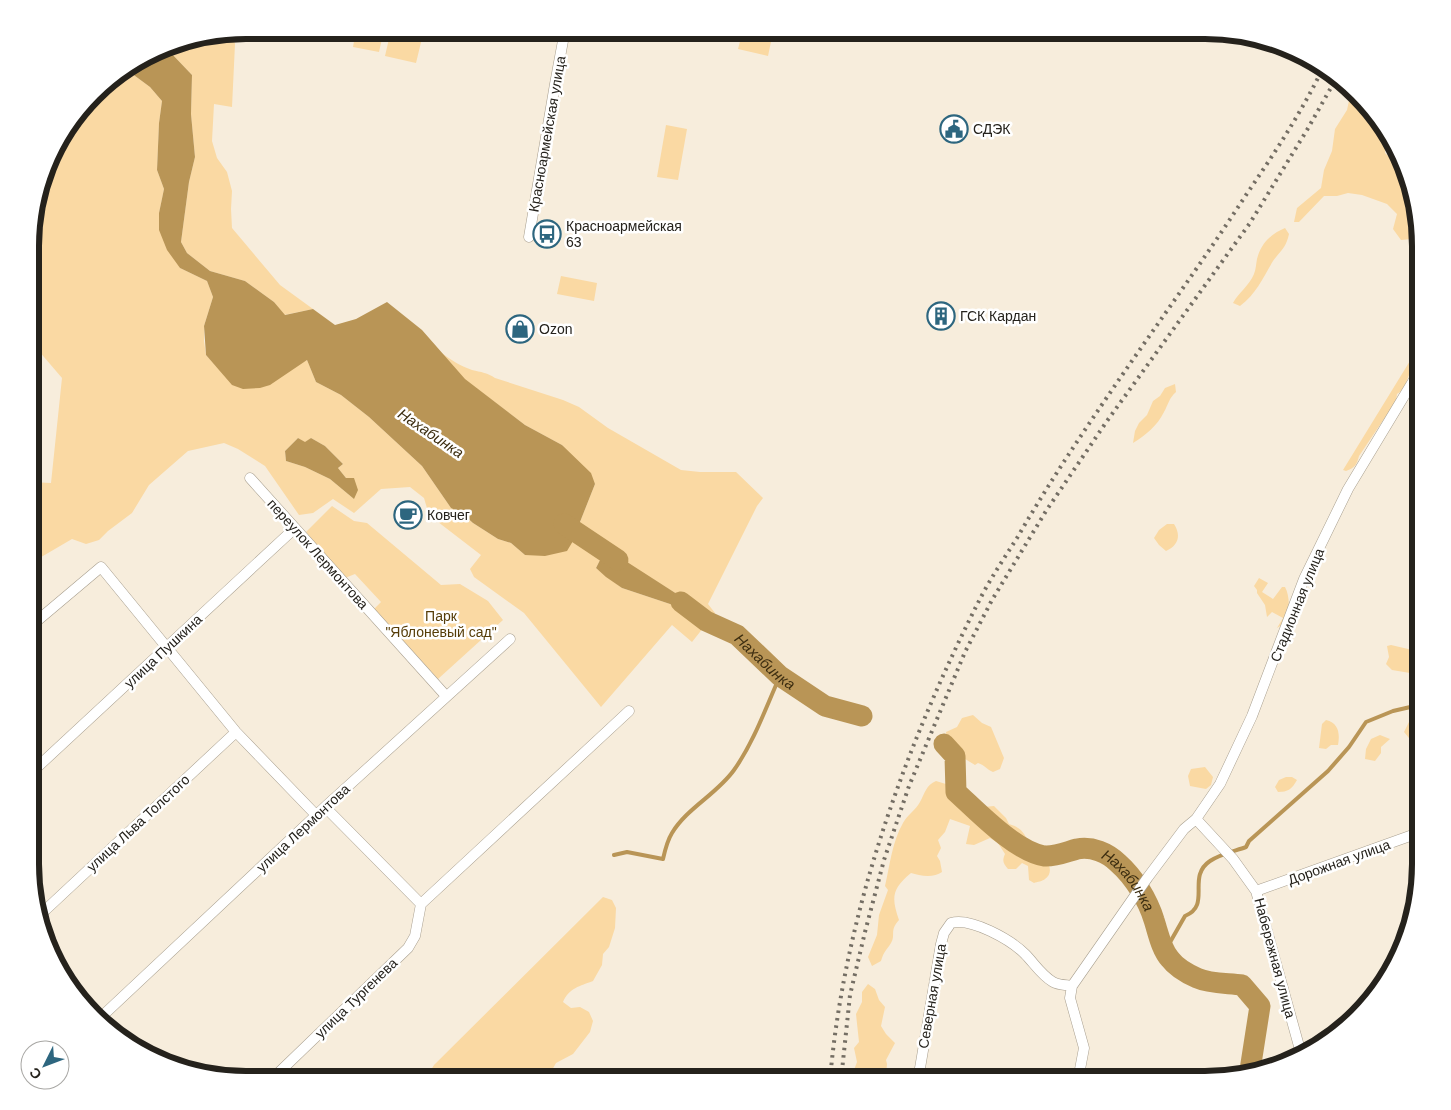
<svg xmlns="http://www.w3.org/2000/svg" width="1451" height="1110" viewBox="0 0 1451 1110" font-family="Helvetica,sans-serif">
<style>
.green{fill:#fad9a3;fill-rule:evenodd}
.water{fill:#b99556}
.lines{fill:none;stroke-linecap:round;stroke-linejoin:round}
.stream{stroke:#b99556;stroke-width:4}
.river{stroke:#b99556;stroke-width:21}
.minor-casing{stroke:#a89f8f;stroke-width:11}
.minor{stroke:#fff;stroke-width:10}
.rail{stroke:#746e64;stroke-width:4;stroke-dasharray:2.5 5;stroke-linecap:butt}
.labels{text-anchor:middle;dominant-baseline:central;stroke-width:5;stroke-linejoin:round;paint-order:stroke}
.poi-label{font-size:14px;fill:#25221c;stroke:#fff;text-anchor:start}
.street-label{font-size:14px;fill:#25221c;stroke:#fff}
.park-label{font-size:14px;fill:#563d08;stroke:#fff}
.water-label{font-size:15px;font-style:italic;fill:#3c2d10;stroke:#fff}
.rim{fill:none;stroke:#25221c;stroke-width:6}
</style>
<rect width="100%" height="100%" fill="#f7eddc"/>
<path class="green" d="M 356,30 L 384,30 L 379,52 L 353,47 Z
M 391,30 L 424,30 L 416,63 L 385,56 Z
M 743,30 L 765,30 L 772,37 L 768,56 L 738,49 Z
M 232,32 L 235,44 L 232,107 L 214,104 L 212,141 L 217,158 L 227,172 L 232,191 L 231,209 L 232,228 L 280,285 L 313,309 L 284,315 L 274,302 L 245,281 L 210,271 L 187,253 L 181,242 L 189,182 L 195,157 L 191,114 L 192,75 L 171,53 L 157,52 L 176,42 Z
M 127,70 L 150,87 L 162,101 L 159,123 L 157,170 L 164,189 L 159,213 L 180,268 L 207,281 L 213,297 L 204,326 L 204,341 L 206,355 L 216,366 L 301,363 L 307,360 L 316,382 L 341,395 L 369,417 L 422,466 L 451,508 L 463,514 L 473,523 L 498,539 L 511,543 L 525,555 L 576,536 L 587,543 L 590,538 L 578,527 L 595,484 L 562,445 L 525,425 L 464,379 L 440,352 C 450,359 460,366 472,370 C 481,372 488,373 495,378 L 563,400 L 579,407 L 608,428 L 681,470 L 700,472 L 736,472 L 763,498 L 757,506 L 708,604 L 715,613 L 692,642 L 672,625 L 601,707 L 524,613 L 474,577 L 470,569 L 481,555 L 429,515 L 424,498 L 410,487 L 381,489 L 354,513 L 333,499 L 313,513 L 299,515 L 265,466 L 238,449 L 224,443 L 188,451 L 149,485 L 132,513 L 108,531 L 99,540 L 86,544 L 72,539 L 31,563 L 31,482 L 51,483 L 62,378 L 32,343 L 32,217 L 59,138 L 104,83 ZM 298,438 L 305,443 L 311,438 L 325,446 L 343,464 L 338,468 L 346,478 L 354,499 L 330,479 L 305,467 L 286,461 L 285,451 ZM 603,554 L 651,578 L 680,596 L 700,621 L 679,607 L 622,588 L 596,568 Z
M 1353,91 L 1389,137 L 1386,142 L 1385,153 L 1404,171 L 1419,235 L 1412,239 L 1401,240 L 1393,229 L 1397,214 L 1387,204 L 1362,195 L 1348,193 L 1337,196 L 1324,196 L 1299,222 L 1294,222 L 1297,208 L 1321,188 L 1324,170 L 1332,151 L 1335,129 L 1347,110 L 1350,96 Z
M 666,125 L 687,129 L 678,180 L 657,177 Z
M 1285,228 L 1289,234 C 1286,248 1281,250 1273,261 C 1263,278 1256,294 1240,306 L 1233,303 C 1239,292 1249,286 1254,274 C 1256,269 1256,264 1257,259 C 1261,243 1271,234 1285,228 Z
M 561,276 L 597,283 L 594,301 L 557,294 Z
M 1421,343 L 1421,356 L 1418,363 L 1411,370 L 1403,390 L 1397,394 L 1396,401 L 1359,456 C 1357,464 1355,468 1346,471 L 1343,470 Z
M 1175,384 L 1176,392 C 1169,398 1168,405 1164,412 C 1157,426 1146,435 1133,443 L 1135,431 L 1139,423 L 1147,415 L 1153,401 L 1160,396 L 1165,388 Z
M 332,506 L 354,521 L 367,523 L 441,585 L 460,584 L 488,601 L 503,620 L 438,679 L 374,609 L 381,602 L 355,574 L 345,578 L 306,532 Z
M 1167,524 L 1174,524 C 1181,535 1179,545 1166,551 L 1159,545 L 1154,538 L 1159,530 Z
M 1259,578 L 1268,583 L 1262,592 L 1273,599 L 1282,587 L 1285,587 C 1291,598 1291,622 1277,628 L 1283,618 L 1272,612 L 1267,617 L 1265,605 L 1257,593 L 1257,590 L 1254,586 Z
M 1391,645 L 1421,652 L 1420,760 L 1412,762 L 1414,755 L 1418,749 L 1404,732 L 1414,712 L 1410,705 C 1418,691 1417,687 1410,673 L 1392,670 L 1386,664 L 1389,657 L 1387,646 Z
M 973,715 L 982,723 L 991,727 L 1004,758 L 1000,769 L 993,772 C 987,770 985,765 978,763 L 975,765 L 947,748 L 946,732 L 957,727 L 962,718 Z
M 1326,720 C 1339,723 1340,734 1338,745 L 1331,745 L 1326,749 L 1319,748 L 1322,724 Z
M 1380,735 L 1390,739 L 1381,747 L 1381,753 L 1375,761 L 1365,759 L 1366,749 L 1371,739 Z
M 1205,767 L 1213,777 L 1211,785 L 1206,789 L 1190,786 L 1188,776 L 1191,769 Z
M 1286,777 L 1292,777 L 1297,780 C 1292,789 1288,792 1278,792 L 1275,787 L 1279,780 Z
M 936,781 L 969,791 L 970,797 L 980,801 L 984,807 L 994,806 L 1006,818 L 1009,824 C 1022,828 1024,833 1030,845 C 1032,848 1036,849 1039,852 C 1046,858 1056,871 1045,879 C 1043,881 1037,882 1034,883 L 1029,880 L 1028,866 L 1022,863 L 1016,869 L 1008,869 C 1003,863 1002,861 1005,854 L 998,843 L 990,838 L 974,845 L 966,844 L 970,826 L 950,819 L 945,832 L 938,840 L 941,848 L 937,856 L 940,861 L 942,872 C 934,878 920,876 911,873 C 892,889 891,897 899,920 C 889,931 896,935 891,943 C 886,951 884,951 881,961 L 872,966 L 868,957 L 877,935 L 879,915 L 888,890 L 885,886 C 890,865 892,842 903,823 C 907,815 916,810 920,802 C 925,793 926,785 936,781 Z
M 603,897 L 612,900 L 616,908 L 615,928 L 609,947 L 603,954 L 602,965 L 593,981 C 580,986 569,988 563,1002 L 571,1008 L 580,1007 L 589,1012 L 593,1021 L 590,1032 L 573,1054 L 556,1063 L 551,1072 L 553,1080 L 425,1080 L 434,1065 Z
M 868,984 L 875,989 L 879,1000 L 885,1007 L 881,1026 L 886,1034 L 895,1043 L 886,1060 L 887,1064 L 886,1075 L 878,1076 L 868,1071 L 861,1075 L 854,1070 L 857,1062 L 854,1048 L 859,1042 L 856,1014 L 862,1002 L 862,992 Z"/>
<path class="water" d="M 157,52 L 171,53 L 192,75 L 191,114 L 195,157 L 189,182 L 181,242 L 187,253 L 210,271 L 245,281 L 274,302 L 285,315 L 313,309 L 335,325 L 356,319 L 387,302 L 422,330 L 465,379 L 525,425 L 562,445 L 591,473 L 595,484 L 578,527 L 590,538 L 587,543 L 576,536 L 567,551 L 545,556 L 525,555 L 511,543 L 498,539 L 473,523 L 463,514 L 451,508 L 422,466 L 369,417 L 341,395 L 316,382 L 307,360 L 270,385 L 260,388 L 243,389 L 232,385 L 206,355 L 204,326 L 213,297 L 207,281 L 180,268 L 167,250 L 159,230 L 159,213 L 164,189 L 157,170 L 159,123 L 162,101 L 150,87 L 127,70 Z
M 298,438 L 305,442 L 311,438 L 325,446 L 343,464 L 338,468 L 346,478 L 354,478 L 358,490 L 354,499 L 330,479 L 305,467 L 286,461 L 285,451 Z
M 596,542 L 680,596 L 705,616 L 700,621 L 679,607 L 622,588 L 606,577 L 596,568 L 603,554 L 593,547 Z"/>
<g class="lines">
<path class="stream" d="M 614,855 L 627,852 L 663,859 C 665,850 667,841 672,833 C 687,808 717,794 734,770 C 754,742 766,707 780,676
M 1165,951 L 1185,916 C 1212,905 1186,877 1210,861 C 1220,854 1235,851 1246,847 L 1249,841 L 1328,771 L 1349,747 L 1366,722 L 1393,711 L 1419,705 L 1421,703"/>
<g class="river">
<path d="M 564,524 L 618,560"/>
<path id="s1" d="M 681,602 L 706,621 L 737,635 L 780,676 L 825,706 L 862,716"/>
<path id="s2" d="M 944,744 L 955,756 L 956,792 C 978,812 1015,851 1044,856 C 1055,857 1066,852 1077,849 C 1092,846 1108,853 1118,863 C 1134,877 1148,900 1154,920 C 1158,932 1161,949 1170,959 C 1176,967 1188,974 1197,978 C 1210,984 1229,983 1242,985 L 1260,1006 L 1250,1070"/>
</g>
<g class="minor-casing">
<path id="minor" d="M 529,237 L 555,84 L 565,30
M 250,478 L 446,696
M 31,626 L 101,567 L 236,732 L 316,815
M 31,773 L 295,528
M 325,807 L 421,904 L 629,711
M 1196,819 L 1233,859 L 1256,891 L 1302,1057
M 1256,891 L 1421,832
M 40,915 L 236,732
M 98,1020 L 325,807 L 510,639
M 271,1080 L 408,948 L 415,936 L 421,904
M 918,1080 L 941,944 L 944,933 L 951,923 C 971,917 1011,940 1025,954 C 1034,963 1041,975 1053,982 C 1058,985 1066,985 1072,986
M 1078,1080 L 1084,1048 L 1070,998 L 1072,986 L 1148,877 L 1184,829 L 1196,819 L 1220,784 L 1252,716 L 1304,579 L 1348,489 L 1421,368"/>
</g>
<use href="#minor" class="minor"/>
<path class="rail" d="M 830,1080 C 844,915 906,743 981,597 C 992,576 1005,557 1017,538 C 1042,495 1069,453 1097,412 C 1146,339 1198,269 1246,195 C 1274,154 1301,113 1323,68
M 841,1080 L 850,995 L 865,932 L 884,860 L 909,786 L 965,652 L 992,600 L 1046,511 L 1107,421 L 1250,223 L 1307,130 L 1337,77"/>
</g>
<defs>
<g id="civic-ring" transform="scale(1.4375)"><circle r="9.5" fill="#fff" stroke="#2d667f" stroke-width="1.5"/><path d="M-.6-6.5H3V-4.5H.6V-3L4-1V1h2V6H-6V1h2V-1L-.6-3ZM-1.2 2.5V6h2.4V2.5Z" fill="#2d667f"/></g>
<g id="bus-ring" transform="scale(1.4375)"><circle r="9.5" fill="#fff" stroke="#2d667f" stroke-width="1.5"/><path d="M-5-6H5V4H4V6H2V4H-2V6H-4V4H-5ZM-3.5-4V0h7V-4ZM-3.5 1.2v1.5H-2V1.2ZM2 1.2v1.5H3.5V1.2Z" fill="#2d667f"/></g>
<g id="building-ring" transform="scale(1.4375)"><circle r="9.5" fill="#fff" stroke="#2d667f" stroke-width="1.5"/><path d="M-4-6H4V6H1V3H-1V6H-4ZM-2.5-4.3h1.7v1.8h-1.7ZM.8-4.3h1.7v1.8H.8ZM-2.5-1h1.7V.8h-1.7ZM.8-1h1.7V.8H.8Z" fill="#2d667f"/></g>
<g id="shop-ring" transform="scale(1.4375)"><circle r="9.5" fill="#fff" stroke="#2d667f" stroke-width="1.5"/><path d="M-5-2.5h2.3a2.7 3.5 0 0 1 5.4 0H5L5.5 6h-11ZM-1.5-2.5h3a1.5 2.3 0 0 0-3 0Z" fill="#2d667f"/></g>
<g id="cafe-ring" transform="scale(1.4375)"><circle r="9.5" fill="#fff" stroke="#2d667f" stroke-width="1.5"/><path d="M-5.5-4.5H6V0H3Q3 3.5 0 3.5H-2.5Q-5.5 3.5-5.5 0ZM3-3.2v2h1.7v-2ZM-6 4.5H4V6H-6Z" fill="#2d667f"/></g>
</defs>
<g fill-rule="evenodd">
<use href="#civic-ring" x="954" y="129"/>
<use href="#bus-ring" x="547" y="234"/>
<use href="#building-ring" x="941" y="316"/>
<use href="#shop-ring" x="520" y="329"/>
<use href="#cafe-ring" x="408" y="515"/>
</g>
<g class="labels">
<g class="poi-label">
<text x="973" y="129">СДЭК</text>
<text x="566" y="226">Красноармейская<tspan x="566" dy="16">63</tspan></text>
<text x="960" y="316">ГСК Кардан</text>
<text x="539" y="329">Ozon</text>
<text x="427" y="515">Ковчег</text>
</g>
<g class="street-label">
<text transform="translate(547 134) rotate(-80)">Красноармейская улица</text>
<text transform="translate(318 554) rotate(48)">переулок Лермонтова</text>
<text transform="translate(1297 605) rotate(-68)">Стадионная улица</text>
<text transform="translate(163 651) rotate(-43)">улица Пушкина</text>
<text transform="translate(138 823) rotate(-43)">улица Льва Толстого</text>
<text transform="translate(303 828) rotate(-43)">улица Лермонтова</text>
<text transform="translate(1339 862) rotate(-20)">Дорожная улица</text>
<text transform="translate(1275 958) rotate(75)">Набережная улица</text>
<text transform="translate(932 996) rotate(-80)">Северная улица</text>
<text transform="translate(356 998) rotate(-44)">улица Тургенева</text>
</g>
<g class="park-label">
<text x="441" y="616">Парк<tspan x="441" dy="16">"Яблоневый сад"</tspan></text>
</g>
<g class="water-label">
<text transform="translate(431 433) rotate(34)">Нахабинка</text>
<text stroke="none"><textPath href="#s1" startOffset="104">Нахабинка</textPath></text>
<text stroke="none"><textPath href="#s2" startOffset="261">Нахабинка</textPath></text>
</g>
</g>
<path d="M0 0H1451V1110H0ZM246 39H1205A207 207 0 0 1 1412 246V864A207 207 0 0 1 1205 1071H246A207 207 0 0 1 39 864V246A207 207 0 0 1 246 39Z" fill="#fff" fill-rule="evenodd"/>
<path class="rim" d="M246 39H1205A207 207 0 0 1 1412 246V864A207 207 0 0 1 1205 1071H246A207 207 0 0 1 39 864V246A207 207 0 0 1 246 39Z"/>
<g transform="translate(45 1065) rotate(228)"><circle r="24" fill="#ffffff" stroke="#a8a7a4"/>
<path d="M0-4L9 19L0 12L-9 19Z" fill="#2d667f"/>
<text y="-8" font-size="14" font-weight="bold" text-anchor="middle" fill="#25221c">С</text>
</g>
</svg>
